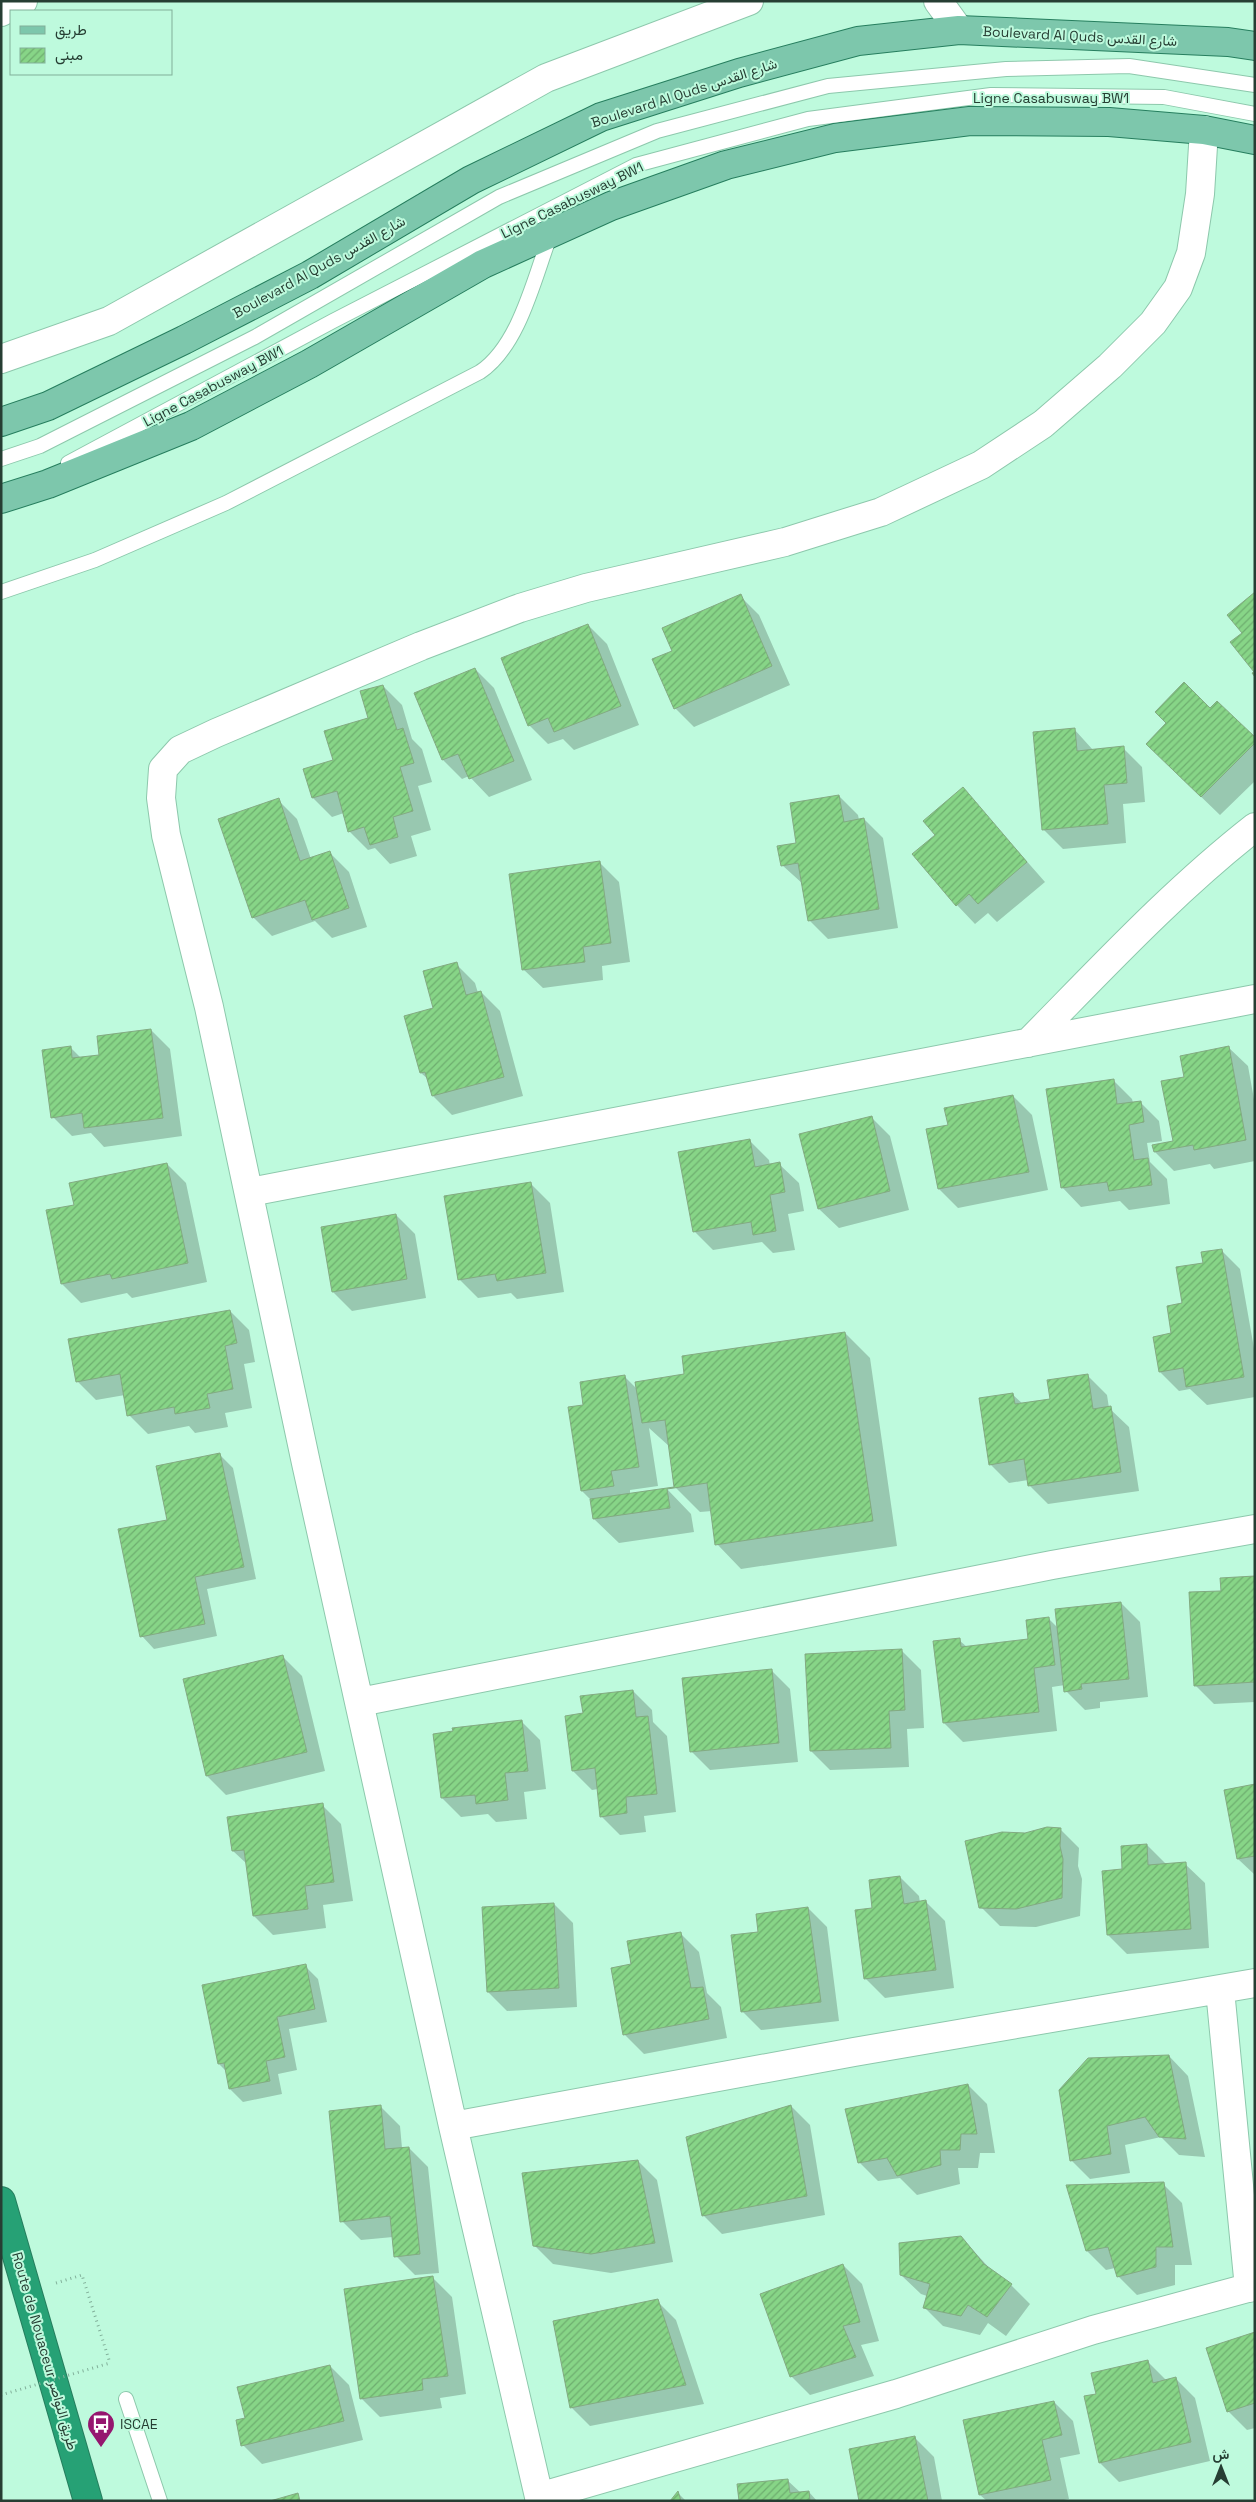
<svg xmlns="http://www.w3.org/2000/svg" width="1256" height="2502" viewBox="0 0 1256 2502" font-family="'Space Grotesk',Vazirmatn,sans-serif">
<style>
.shadow{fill:#0003}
.building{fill:url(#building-hatch);stroke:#83aa82}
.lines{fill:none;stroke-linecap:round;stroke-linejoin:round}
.lane-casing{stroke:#8dc8ac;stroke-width:16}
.street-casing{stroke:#8dc8ac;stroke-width:30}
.primary-casing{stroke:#267e5e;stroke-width:30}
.highway-casing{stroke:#267e5e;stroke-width:30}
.path{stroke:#82b09a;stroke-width:3;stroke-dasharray:1 4;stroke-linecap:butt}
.lane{stroke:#fff;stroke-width:14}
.street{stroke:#fff;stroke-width:28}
.primary{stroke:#7dc7ac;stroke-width:28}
.highway{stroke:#26a175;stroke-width:28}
.path-bridge{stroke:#82b09a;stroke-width:3;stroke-dasharray:1 4;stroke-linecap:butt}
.labels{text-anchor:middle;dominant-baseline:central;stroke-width:4;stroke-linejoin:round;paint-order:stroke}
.street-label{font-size:14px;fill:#263e33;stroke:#befadd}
.poi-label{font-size:14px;fill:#263e33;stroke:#befadd;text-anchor:start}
</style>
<defs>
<pattern id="building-hatch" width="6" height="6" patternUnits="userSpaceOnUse" patternTransform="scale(1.25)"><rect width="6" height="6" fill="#87d587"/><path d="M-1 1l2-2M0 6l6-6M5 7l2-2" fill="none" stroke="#6eae6f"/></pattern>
</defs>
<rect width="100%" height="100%" fill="#befadd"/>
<path class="shadow" d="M 740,596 L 759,615 L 790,685 L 694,727 L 675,708 L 673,652 Z
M 588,625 L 607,644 L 639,725 L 574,750 L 563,739 L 548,744 L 529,725 Z
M 475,669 L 494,688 L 532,780 L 489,797 L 469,776 L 462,779 L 443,760 L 416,694 Z
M 383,686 L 402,705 L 412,739 L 422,749 L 432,782 L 418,786 L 431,830 L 411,836 L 417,856 L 390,864 L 375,848 L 368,850 L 349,831 L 344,813 L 332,817 L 313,798 L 335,761 L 369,719 Z
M 1210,710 L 1255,739 L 1255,781 L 1220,815 L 1166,763 Z
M 1074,729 L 1093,750 L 1123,748 L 1142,767 L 1145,802 L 1123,804 L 1126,843 L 1063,849 L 1044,830 Z
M 963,789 L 1045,882 L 997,922 L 988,913 L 975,924 L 957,905 L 936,835 Z
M 839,796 L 858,815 L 859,820 L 864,819 L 883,838 L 898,928 L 828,939 L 809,920 L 803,884 L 782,865 Z
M 278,800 L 297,819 L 311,859 L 330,853 L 349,872 L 367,927 L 332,938 L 315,921 L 272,936 L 253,917 Z
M 600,863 L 619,882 L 630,962 L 602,966 L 603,980 L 543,988 L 523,969 Z
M 456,964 L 475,983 L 478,993 L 481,992 L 500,1011 L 523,1096 L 452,1115 L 433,1096 L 429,1080 L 421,1073 L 434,1008 Z
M 151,1030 L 170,1049 L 182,1136 L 104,1147 L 91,1133 L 72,1136 L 53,1117 L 70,1047 L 81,1058 L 100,1056 Z
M 1228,1047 L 1248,1066 L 1255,1105 L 1255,1161 L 1214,1169 L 1210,1164 L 1174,1171 L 1155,1152 L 1174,1142 L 1185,1078 Z
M 1113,1080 L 1132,1099 L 1133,1103 L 1140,1102 L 1159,1121 L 1162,1141 L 1147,1143 L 1150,1162 L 1167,1179 L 1170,1204 L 1129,1210 L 1120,1201 L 1081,1207 L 1062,1187 Z
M 1013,1096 L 1032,1115 L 1048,1190 L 958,1208 L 939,1189 L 950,1126 Z
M 871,1117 L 890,1136 L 909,1210 L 839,1228 L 819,1209 L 801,1135 Z
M 750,1141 L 769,1160 L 770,1166 L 779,1164 L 799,1183 L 804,1211 L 788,1214 L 795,1250 L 773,1253 L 762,1242 L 713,1250 L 694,1231 Z
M 167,1164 L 186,1183 L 207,1282 L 132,1298 L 127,1293 L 81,1303 L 62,1284 Z
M 531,1184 L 550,1203 L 564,1292 L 517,1299 L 511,1293 L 478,1298 L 459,1279 Z
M 396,1215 L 415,1234 L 426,1298 L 352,1311 L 333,1292 Z
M 1221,1250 L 1240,1269 L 1255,1354 L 1255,1397 L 1207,1405 L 1190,1389 L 1179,1391 L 1160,1372 L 1184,1304 L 1204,1264 Z
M 230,1311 L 249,1330 L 255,1362 L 244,1364 L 252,1408 L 225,1413 L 228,1427 L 195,1433 L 189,1426 L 148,1434 L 129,1415 L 125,1395 L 96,1400 L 77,1381 Z
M 845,1333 L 870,1358 L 897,1546 L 741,1569 L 717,1544 L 712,1511 L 700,1512 L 676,1488 L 670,1447 L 649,1428 L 658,1486 L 630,1490 L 630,1495 L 667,1489 L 691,1514 L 694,1532 L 619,1543 L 594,1519 L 591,1500 L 582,1491 L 585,1406 L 625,1377 L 638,1390 Z
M 1088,1376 L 1107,1395 L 1109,1408 L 1129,1427 L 1139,1491 L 1048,1504 L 1029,1485 L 1028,1480 L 1009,1483 L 990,1464 L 1012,1394 L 1023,1404 L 1051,1400 Z
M 220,1455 L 233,1468 L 256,1579 L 207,1589 L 217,1636 L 154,1649 L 142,1636 L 169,1521 Z
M 1255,1577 L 1255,1702 L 1214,1704 L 1195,1685 L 1222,1592 Z
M 1121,1603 L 1140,1622 L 1148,1697 L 1100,1702 L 1100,1708 L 1085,1710 L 1066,1691 L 1065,1685 L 1052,1687 L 1057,1731 L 963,1742 L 944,1723 L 959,1640 L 967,1647 L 1029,1640 L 1049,1619 L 1059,1629 Z
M 902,1651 L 921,1670 L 924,1728 L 907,1729 L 909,1767 L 830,1770 L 811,1751 Z
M 283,1657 L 302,1676 L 325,1771 L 226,1795 L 207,1776 L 184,1680 Z
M 771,1670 L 790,1689 L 798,1762 L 710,1770 L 691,1751 Z
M 633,1691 L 652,1710 L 653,1722 L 667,1736 L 676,1812 L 644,1816 L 646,1832 L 620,1835 L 601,1816 L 598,1789 L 592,1790 L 573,1771 L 584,1715 Z
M 521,1721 L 540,1740 L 546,1789 L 524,1792 L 527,1819 L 496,1822 L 488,1814 L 461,1817 L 442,1798 Z
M 1255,1785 L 1255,1875 L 1238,1859 Z
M 322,1805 L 341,1824 L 353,1901 L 323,1905 L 326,1928 L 273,1935 L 254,1916 L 247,1864 L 233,1851 Z
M 1060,1829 L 1079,1848 L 1078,1866 L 1082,1879 L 1080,1916 L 1036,1927 L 1000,1926 L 981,1907 L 1025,1834 Z
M 1147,1845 L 1166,1864 L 1185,1864 L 1205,1883 L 1209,1948 L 1127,1954 L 1108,1935 L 1124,1871 Z
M 900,1877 L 919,1896 L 920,1903 L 926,1902 L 945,1921 L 954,1988 L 885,1998 L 866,1979 L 856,1911 L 874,1909 Z
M 554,1904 L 573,1923 L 577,2007 L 507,2011 L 488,1992 Z
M 808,1908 L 827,1927 L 839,2021 L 761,2030 L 742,2011 L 759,1933 Z
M 680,1933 L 699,1952 L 707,1993 L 721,2007 L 727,2038 L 644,2054 L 625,2035 L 612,1969 L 633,1965 Z
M 305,1966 L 318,1979 L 327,2022 L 289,2029 L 297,2070 L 278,2074 L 282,2094 L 243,2102 L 230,2089 L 226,2071 L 219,2064 Z
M 1169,2056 L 1188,2076 L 1205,2157 L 1179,2155 L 1161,2137 L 1125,2145 L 1130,2173 L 1090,2179 L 1071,2160 Z
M 968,2085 L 987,2104 L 995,2153 L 980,2153 L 978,2168 L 958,2168 L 960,2184 L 917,2195 L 900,2178 L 878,2181 L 859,2162 Z
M 791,2106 L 810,2125 L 825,2215 L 722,2234 L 703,2215 Z
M 381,2107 L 400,2126 L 402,2148 L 409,2148 L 428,2167 L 439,2273 L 415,2275 L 396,2256 L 393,2237 L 361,2240 L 342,2221 Z
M 638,2161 L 657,2180 L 673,2262 L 611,2273 L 553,2264 L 534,2245 Z
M 1163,2184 L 1182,2203 L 1192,2265 L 1175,2265 L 1175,2285 L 1137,2295 L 1118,2276 L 1115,2268 L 1106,2270 L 1087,2251 Z
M 961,2237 L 992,2271 L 1011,2285 L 1030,2304 L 1006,2336 L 988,2323 L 980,2335 L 943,2326 L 924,2307 L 927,2296 L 921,2294 L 901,2275 Z
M 843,2265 L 862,2284 L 879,2341 L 861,2345 L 874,2376 L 810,2395 L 791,2376 Z
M 433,2278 L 452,2297 L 466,2394 L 440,2398 L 442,2408 L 380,2417 L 361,2398 Z
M 657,2301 L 676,2320 L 704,2404 L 590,2426 L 571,2407 Z
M 1255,2333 L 1255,2428 L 1247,2430 L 1228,2411 Z
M 1148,2362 L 1167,2381 L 1176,2379 L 1195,2398 L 1210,2461 L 1119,2482 L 1100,2463 Z
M 330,2366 L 349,2385 L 363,2440 L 262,2464 L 243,2445 L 247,2419 Z
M 1054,2402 L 1073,2421 L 1080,2454 L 1060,2458 L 1069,2499 L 1059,2501 L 987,2501 L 980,2495 Z
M 915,2438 L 934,2457 L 942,2501 L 860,2501 Z
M 787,2480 L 801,2493 L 809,2492 L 817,2501 L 740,2501 Z
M 678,2493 L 686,2501 L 671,2501 Z"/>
<path class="building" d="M 1255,592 L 1255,677 L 1252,673 L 1254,672 L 1230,642 L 1242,633 L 1227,615 Z
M 741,594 L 772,666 L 674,709 L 652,659 L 672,651 L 662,628 Z
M 588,624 L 621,706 L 554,732 L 548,718 L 528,726 L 501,658 Z
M 475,668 L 514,761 L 469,779 L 458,754 L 442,760 L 414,693 Z
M 1184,682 L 1210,708 L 1217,701 L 1255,737 L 1255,743 L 1201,797 L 1146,744 L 1166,723 L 1155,712 Z
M 383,685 L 397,730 L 403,728 L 414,763 L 400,767 L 413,811 L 393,817 L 398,837 L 370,845 L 364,827 L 348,832 L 337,791 L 312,798 L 303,769 L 333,760 L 324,731 L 368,718 L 360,691 Z
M 1075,728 L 1077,751 L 1124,746 L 1127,783 L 1104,785 L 1108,824 L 1042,830 L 1033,732 Z
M 963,787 L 1027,862 L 978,904 L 969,894 L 956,906 L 912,854 L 935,835 L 923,821 Z
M 839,795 L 844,822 L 864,818 L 879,909 L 808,921 L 798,863 L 781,866 L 777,846 L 796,843 L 790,803 Z
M 279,798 L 300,861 L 330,851 L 349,908 L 312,920 L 305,900 L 252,918 L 218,819 Z
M 600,861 L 611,943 L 583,947 L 585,962 L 522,970 L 509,874 Z
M 457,962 L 466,995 L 481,991 L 504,1077 L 432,1096 L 425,1072 L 420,1073 L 404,1016 L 433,1008 L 423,971 Z
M 151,1029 L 163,1118 L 84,1128 L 82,1113 L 51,1118 L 42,1050 L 71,1046 L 72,1058 L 99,1055 L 97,1036 Z
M 1229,1046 L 1246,1140 L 1194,1150 L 1193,1145 L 1154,1152 L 1152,1145 L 1173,1141 L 1161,1081 L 1184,1077 L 1180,1056 Z
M 1114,1079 L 1117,1104 L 1141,1101 L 1144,1122 L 1129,1125 L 1134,1160 L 1148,1158 L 1152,1185 L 1109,1191 L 1107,1182 L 1061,1188 L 1046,1089 Z
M 1013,1095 L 1029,1172 L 938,1189 L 926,1129 L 948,1125 L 944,1108 Z
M 872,1116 L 890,1191 L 818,1209 L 799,1134 Z
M 750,1139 L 755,1167 L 780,1162 L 785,1192 L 770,1195 L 776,1231 L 753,1235 L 751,1222 L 693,1232 L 678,1152 Z
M 167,1163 L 188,1263 L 112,1279 L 110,1274 L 61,1284 L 46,1210 L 74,1205 L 69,1183 Z
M 531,1182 L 546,1273 L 497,1281 L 495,1274 L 458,1280 L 444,1196 Z
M 396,1214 L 407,1279 L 332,1292 L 321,1227 Z
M 1222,1249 L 1244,1377 L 1186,1387 L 1183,1368 L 1159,1372 L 1153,1337 L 1171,1333 L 1167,1306 L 1182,1303 L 1176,1267 L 1203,1263 L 1201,1252 Z
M 230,1310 L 237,1343 L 225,1346 L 233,1389 L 207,1394 L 210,1408 L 175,1414 L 174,1407 L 127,1416 L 120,1374 L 76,1382 L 68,1339 Z
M 845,1332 L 873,1521 L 715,1545 L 707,1483 L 667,1489 L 670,1508 L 593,1519 L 590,1499 L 674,1487 L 665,1420 L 642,1423 L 635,1382 L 684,1374 L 682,1356 Z
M 1088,1374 L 1093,1409 L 1111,1406 L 1121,1472 L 1028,1486 L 1024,1459 L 989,1465 L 979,1398 L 1013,1393 L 1015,1404 L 1050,1399 L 1047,1380 Z
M 625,1375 L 639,1467 L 611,1471 L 614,1486 L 581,1491 L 568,1407 L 583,1405 L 580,1382 Z
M 220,1453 L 244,1567 L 195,1577 L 205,1624 L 140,1637 L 118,1529 L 167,1520 L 156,1466 Z
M 1255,1576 L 1255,1682 L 1194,1686 L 1189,1592 L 1221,1591 L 1220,1578 Z
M 1121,1602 L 1129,1679 L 1081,1684 L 1082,1689 L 1064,1692 L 1055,1609 Z
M 1049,1617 L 1055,1665 L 1034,1668 L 1039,1712 L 943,1723 L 933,1641 L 960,1638 L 961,1647 L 1028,1639 L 1026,1620 Z
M 902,1649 L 905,1710 L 889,1711 L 891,1748 L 810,1751 L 805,1654 Z
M 283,1655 L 307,1752 L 206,1776 L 183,1679 Z
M 772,1669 L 779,1743 L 690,1752 L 682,1678 Z
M 633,1690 L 636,1717 L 648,1716 L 657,1794 L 626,1797 L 627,1813 L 600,1817 L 595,1768 L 572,1771 L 565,1716 L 583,1713 L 580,1696 Z
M 522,1720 L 528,1771 L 505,1773 L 508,1800 L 476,1804 L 475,1795 L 441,1798 L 433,1734 L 453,1731 L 452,1728 Z
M 1255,1784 L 1255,1856 L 1237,1859 L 1224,1790 Z
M 323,1803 L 334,1882 L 305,1886 L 308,1909 L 253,1916 L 244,1850 L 232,1851 L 227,1817 Z
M 1047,1827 L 1061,1828 L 1060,1846 L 1063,1859 L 1062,1898 L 1016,1909 L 979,1908 L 965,1841 L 1002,1832 L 1025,1833 Z
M 1147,1844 L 1148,1865 L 1186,1862 L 1191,1929 L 1107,1935 L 1102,1871 L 1122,1869 L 1121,1846 Z
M 900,1876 L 904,1904 L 926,1900 L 936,1970 L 864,1979 L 855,1910 L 872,1908 L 869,1880 Z
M 554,1903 L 559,1988 L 487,1992 L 482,1907 Z
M 808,1907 L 821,2002 L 741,2012 L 731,1935 L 758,1932 L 756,1914 Z
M 681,1932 L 691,1988 L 703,1987 L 709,2019 L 623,2035 L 611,1968 L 631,1964 L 627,1941 Z
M 306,1964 L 315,2009 L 277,2017 L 285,2057 L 266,2061 L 270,2081 L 229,2089 L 224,2063 L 218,2064 L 202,1985 Z
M 1169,2055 L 1186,2139 L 1159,2137 L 1145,2117 L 1107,2126 L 1111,2154 L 1070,2161 L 1059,2090 L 1088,2058 Z
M 968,2084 L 977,2134 L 961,2134 L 960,2150 L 940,2150 L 941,2165 L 897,2176 L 887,2158 L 858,2163 L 845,2109 Z
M 381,2105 L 385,2149 L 409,2147 L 420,2254 L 394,2257 L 390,2216 L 340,2222 L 329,2111 Z
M 791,2105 L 807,2196 L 702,2216 L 686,2137 Z
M 638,2160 L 655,2243 L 591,2254 L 533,2246 L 522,2173 Z
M 1164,2182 L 1173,2247 L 1156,2247 L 1156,2267 L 1117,2277 L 1108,2247 L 1086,2251 L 1066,2185 Z
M 961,2236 L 984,2264 L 1012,2284 L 987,2317 L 968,2305 L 961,2316 L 923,2308 L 930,2284 L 900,2275 L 899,2243 Z
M 843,2264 L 860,2322 L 843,2326 L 856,2357 L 790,2377 L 760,2294 Z
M 433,2276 L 448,2376 L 422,2379 L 423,2390 L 360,2399 L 344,2289 Z
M 658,2299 L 686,2385 L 570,2408 L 553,2321 Z
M 1255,2332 L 1255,2403 L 1227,2412 L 1206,2348 Z
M 1148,2360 L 1153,2383 L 1176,2377 L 1191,2442 L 1099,2463 L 1084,2396 L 1096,2394 L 1091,2373 Z
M 330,2365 L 344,2421 L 241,2446 L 236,2420 L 245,2418 L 237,2387 Z
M 1054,2401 L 1062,2435 L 1042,2440 L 1051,2480 L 979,2495 L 963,2420 Z
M 915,2436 L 928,2501 L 859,2501 L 849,2449 Z
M 788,2479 L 790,2493 L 809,2491 L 810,2501 L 739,2501 L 737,2484 Z
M 678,2491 L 681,2501 L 670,2501 Z
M 298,2493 L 300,2501 L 270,2501 Z"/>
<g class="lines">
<g class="lane-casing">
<path id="lane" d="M 1,459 L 40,446 L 255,337 L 499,197 L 657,131 L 828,86 L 1006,69 L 1129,66 L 1255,85
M 68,463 L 333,321 L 636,165 L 808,119 L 991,95 L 1164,97 L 1255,114
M 1,592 L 95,560 L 226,503 L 480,372 C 519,346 534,279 550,236
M 126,2399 L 160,2501"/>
</g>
<g class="street-casing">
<path id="street" d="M 938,1 L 959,30
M 1,12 L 23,1
M 1,359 L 109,321 L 546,78 L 749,1
M 1028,1043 C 1101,969 1172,892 1255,827
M 250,1192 L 1255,999
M 360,1702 L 1052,1565 L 1255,1529
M 1220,1990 L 1249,2288
M 453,2126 L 854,2052 L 1255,1983
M 539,2497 L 896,2394 L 1093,2330 L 1255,2286
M 540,2501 L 453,2126 L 306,1463 L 209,1007 L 166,835 L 161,798 L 163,769 L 180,750 L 216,733 L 421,646 L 520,608 L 586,588 L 785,542 L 881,512 L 981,465 L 1043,424 L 1110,366 L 1153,323 L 1178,288 L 1191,253 L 1200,194 L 1204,130"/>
</g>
<g class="primary-casing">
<path id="primary" d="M 1,422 L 48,406 L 184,340 L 310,275 L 471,180 L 601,117 L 739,73 L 858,41 L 959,30 L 1228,42 L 1255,46
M 1,499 L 48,484 L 191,426 L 309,364 L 483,264 L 611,206 L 726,165 L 835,138 L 970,121 L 1109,122 L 1204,130 L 1255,140"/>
</g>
<g class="highway-casing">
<path id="highway" d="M 1,2201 L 88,2501"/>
</g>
<path class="path" d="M 56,2283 L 82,2275 L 110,2363"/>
<use href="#lane" class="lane"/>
<use href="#street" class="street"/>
<use href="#primary" class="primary"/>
<use href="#highway" class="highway"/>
<path class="path-bridge" d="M 1,2395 L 110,2363"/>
</g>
<defs>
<g id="bus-pin" transform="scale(1.4375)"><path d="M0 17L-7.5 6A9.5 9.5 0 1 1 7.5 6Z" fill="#95166f" stroke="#befadd"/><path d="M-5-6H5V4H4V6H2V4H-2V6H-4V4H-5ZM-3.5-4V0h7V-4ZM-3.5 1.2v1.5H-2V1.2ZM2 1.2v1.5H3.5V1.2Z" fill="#fff"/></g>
</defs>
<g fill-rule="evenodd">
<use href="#bus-pin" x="101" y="2424"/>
</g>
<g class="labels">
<g class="street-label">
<text transform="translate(1080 36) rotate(3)">Boulevard Al Quds شارع القدس</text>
<text transform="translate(684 93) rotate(-18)">Boulevard Al Quds شارع القدس</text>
<text x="1051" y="98">Ligne Casabusway BW1</text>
<text transform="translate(572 200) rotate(-26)">Ligne Casabusway BW1</text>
<text transform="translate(319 267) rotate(-29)">Boulevard Al Quds شارع القدس</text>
<text transform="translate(213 386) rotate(-28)">Ligne Casabusway BW1</text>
<text transform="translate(45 2351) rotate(74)">Route de Nouaceur طريق النواصر</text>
</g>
<g class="poi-label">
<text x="120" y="2424">ISCAE</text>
</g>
</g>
<rect width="1256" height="2502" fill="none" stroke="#263e33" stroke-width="5"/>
<rect x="10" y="10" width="162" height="65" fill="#befadd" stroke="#81af99"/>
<rect x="20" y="26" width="25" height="8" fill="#7dc7ac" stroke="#81af99"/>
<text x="55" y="35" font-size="15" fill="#263e33">طريق</text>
<rect x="20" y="48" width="25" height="15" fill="url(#building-hatch)" stroke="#81af99"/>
<text x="55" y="60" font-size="15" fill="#263e33">مبنى</text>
<g transform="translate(1221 2467)" stroke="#befadd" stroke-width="4" paint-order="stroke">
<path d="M0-4L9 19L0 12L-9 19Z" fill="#263e33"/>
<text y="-8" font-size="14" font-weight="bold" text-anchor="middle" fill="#263e33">ش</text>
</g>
</svg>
